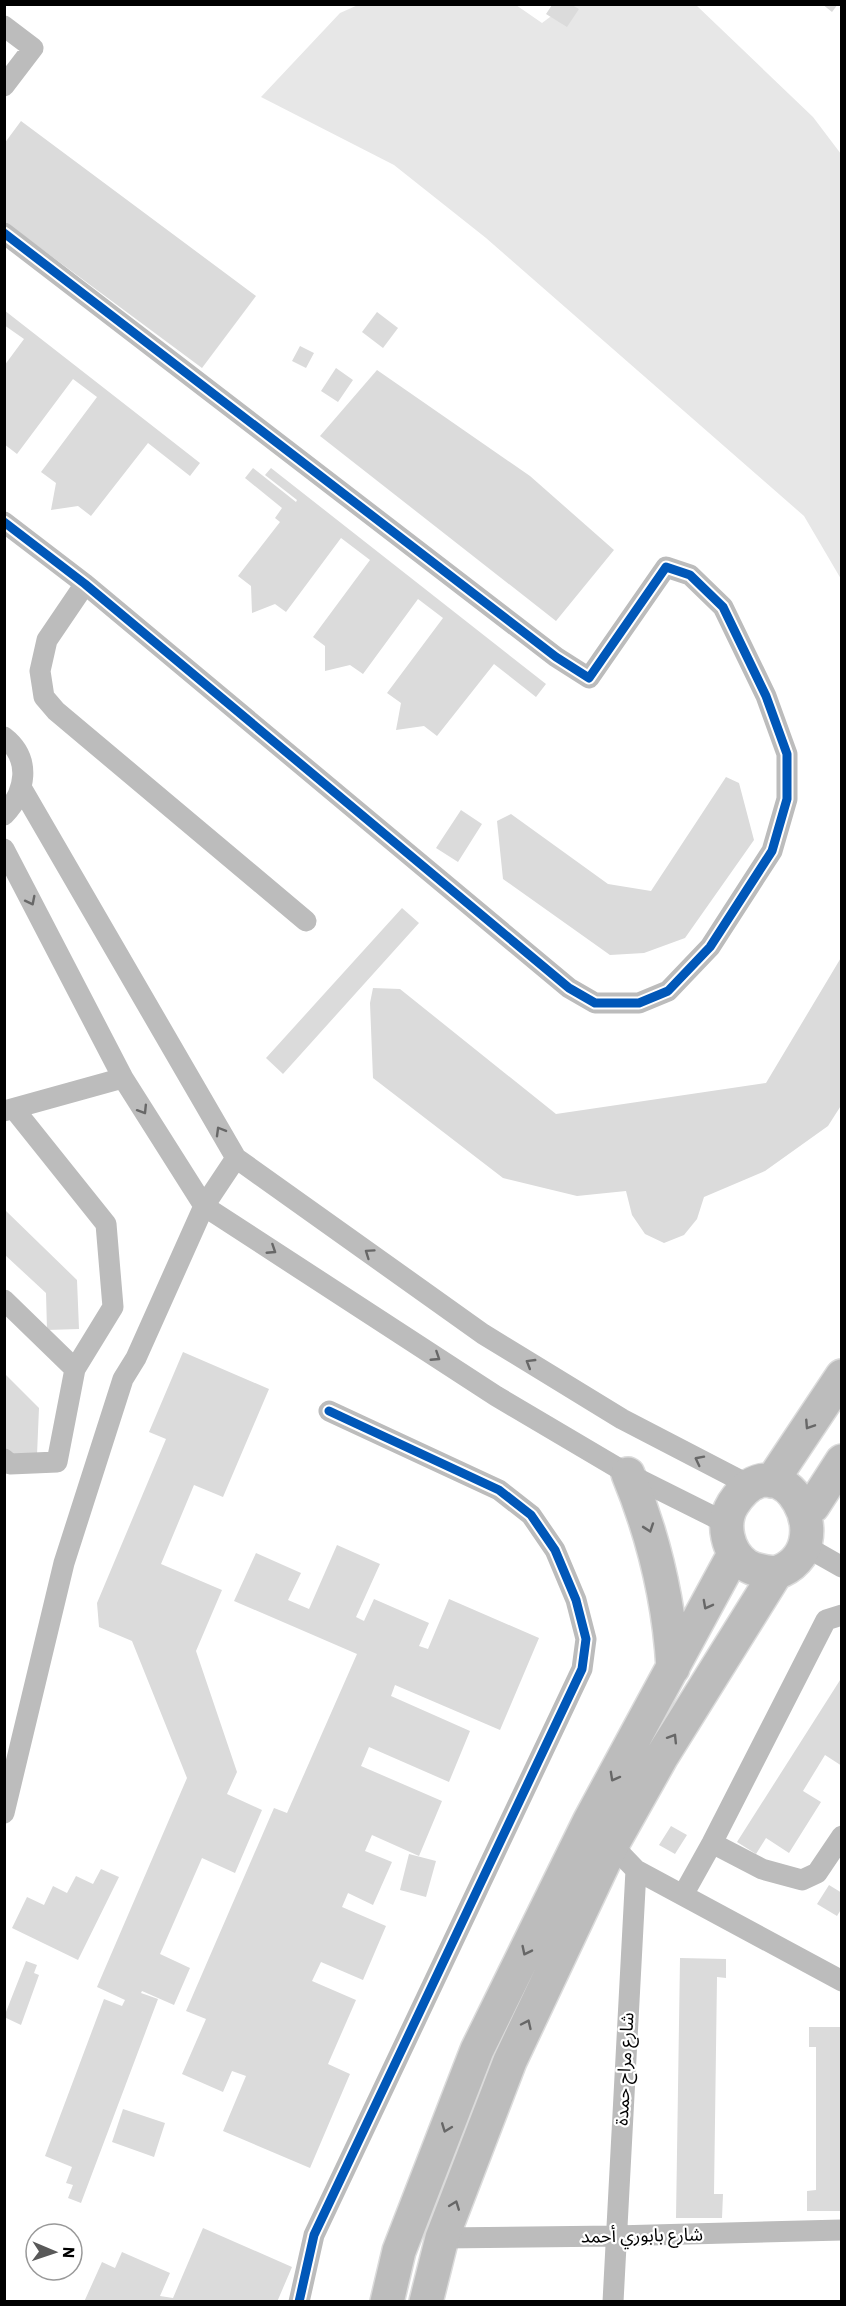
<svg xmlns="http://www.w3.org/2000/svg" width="846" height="2306" viewBox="0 0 846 2306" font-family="'IBM Plex Sans','Noto Sans Arabic',sans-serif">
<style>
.green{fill:#e7e7e7}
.building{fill:#dbdbdb}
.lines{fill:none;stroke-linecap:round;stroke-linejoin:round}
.primary-casing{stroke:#dbdbdb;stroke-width:36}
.minor{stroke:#bcbcbc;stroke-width:21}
.primary{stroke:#bcbcbc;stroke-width:33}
.cycleway-casing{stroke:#fff;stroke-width:13}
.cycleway{stroke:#0057b8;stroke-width:9}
.oneway{stroke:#676767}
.labels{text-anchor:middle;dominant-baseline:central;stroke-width:4.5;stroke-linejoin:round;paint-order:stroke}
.street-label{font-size:18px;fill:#000;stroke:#fff}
</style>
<rect width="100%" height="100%" fill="#fff"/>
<path class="green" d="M 358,5 L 516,5 L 542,23 L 566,5 L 696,5 L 813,117 L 841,154 L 841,579 L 804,516 L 486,238 L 394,165 L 261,97 L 340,13 Z"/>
<path class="building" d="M 822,4 L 838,4 L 832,12 Z
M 552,5 L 572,5 L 579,9 L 567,27 L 546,14 Z
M 21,121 L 256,296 L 202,368 L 4,221 L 4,144 Z
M 4,310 L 200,463 L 190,476 L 148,443 L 91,516 L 78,506 L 51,510 L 56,483 L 41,472 L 97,397 L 73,379 L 17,454 L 4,444 L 4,366 L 24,339 L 4,325 Z
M 377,312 L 398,328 L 383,348 L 362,332 Z
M 300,346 L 314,353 L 306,368 L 292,361 Z
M 336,368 L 353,380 L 338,402 L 321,391 Z
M 377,370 L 530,476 L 614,550 L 556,621 L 320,436 Z
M 253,468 L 296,502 L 297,500 L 265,475 L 271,468 L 546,684 L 536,697 L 494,664 L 437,736 L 424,726 L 396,730 L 401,703 L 387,693 L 443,618 L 418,599 L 363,674 L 350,665 L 325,671 L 325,646 L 313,637 L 370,560 L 341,538 L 286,612 L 275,604 L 252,613 L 251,586 L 238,576 L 280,522 L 275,518 L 282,508 L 245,478 Z
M 726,777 L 739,783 L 754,840 L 685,938 L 644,953 L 610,955 L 503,879 L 497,821 L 511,814 L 608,884 L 651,891 Z
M 461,810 L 482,824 L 458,862 L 436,848 Z
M 402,908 L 419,923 L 283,1074 L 266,1058 Z
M 842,956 L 842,1104 L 828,1126 L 765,1171 L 704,1197 L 697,1219 L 684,1235 L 664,1243 L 645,1234 L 632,1215 L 626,1191 L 577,1196 L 503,1178 L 373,1078 L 370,1003 L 373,988 L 400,989 L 556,1114 L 766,1083 Z
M 5,1210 L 77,1280 L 79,1329 L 47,1330 L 46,1293 L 5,1255 Z
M 183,1352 L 269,1389 L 223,1497 L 194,1485 L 161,1564 L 222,1590 L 196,1651 L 237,1772 L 227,1794 L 262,1810 L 235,1873 L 202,1858 L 160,1954 L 190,1968 L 174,2005 L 142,1991 L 141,1993 L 158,1999 L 81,2203 L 68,2198 L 73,2185 L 66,2183 L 72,2167 L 45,2156 L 104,1999 L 122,2006 L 125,2000 L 97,1987 L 187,1778 L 132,1641 L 99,1627 L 97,1603 L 166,1439 L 149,1432 Z
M 4,1373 L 39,1408 L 37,1455 L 4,1454 Z
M 337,1545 L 380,1564 L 356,1617 L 364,1621 L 374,1599 L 429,1623 L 419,1646 L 428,1649 L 449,1599 L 539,1638 L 500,1730 L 395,1685 L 391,1696 L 470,1731 L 449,1782 L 369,1747 L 361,1766 L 442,1801 L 419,1856 L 372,1835 L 365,1851 L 392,1862 L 373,1905 L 348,1893 L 342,1907 L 386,1926 L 363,1980 L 321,1962 L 312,1981 L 356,2000 L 328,2064 L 350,2074 L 310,2168 L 223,2131 L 246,2076 L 232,2071 L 223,2092 L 182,2074 L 206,2019 L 186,2011 L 274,1808 L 287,1813 L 357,1654 L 234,1601 L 256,1553 L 301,1573 L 288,1600 L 309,1609 Z
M 842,1677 L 842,1766 L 825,1755 L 803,1791 L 821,1802 L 789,1853 L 766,1838 L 756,1854 L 737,1842 Z
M 671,1826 L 687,1835 L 675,1854 L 659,1845 Z
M 409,1854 L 436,1861 L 426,1897 L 400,1890 Z
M 101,1869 L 119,1877 L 78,1960 L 12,1928 L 27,1897 L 44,1905 L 53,1886 L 67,1893 L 76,1876 L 93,1884 Z
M 829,1885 L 842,1893 L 842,1908 L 837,1916 L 817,1904 Z
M 680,1958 L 726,1959 L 726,1978 L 717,1977 L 714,2194 L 723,2194 L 722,2218 L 676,2218 Z
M 26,1961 L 37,1965 L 34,1973 L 39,1975 L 21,2025 L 4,2017 Z
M 809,2027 L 842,2027 L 842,2211 L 807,2211 L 807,2191 L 816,2190 L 816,2047 L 809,2047 Z
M 123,2109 L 165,2123 L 154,2157 L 112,2142 Z
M 203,2228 L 292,2267 L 277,2302 L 84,2302 L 102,2262 L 115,2268 L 122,2252 L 170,2273 L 160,2296 L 173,2298 Z"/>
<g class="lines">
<g class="primary-casing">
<path id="primary" d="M 628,1474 C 654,1537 669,1599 673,1668
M 772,1481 L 842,1376
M 813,1506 L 842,1461
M 387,2302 L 399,2251 L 477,2050 L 590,1820 L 734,1554
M 426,2302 L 442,2238 L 510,2061 L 612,1845 L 662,1756 L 776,1573 C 846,1549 781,1430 733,1504 C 721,1523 727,1552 746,1565 C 755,1571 766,1572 776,1573"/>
</g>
<path class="minor" d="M 4,26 L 33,48 L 4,86
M 4,233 L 556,657 L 589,678 L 666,567 L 690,575 L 723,607 L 766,696 L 787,754 L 787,799 L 772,851 L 710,947 L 668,991 L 639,1003 L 595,1003 L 569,988 L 85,584 L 4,522
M 85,584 L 47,640 L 40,671 L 44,697 L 56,711 L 306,921
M 4,737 C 32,759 26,792 4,815
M 22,789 L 236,1158 L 483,1334 L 622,1419 L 751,1486
M 4,849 L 123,1078 L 204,1206 L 496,1396 L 628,1474 L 726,1523
M 4,1111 L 123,1078
M 4,1300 L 75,1369
M 4,1459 L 10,1464 L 57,1462 L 75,1369 L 113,1307 L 106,1224 L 14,1109
M 812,1550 L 842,1567
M 4,1813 L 64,1563 L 123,1379 L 136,1358 L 204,1206 L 236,1158
M 712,1843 L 762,1869 L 802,1880 L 817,1873 L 842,1836
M 612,1845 L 636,1870 L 613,2302
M 636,1870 L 842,1981
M 683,1895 L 712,1843 L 826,1620 L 842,1615
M 442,2238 L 615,2236 L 842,2230
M 299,2302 L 314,2235 L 582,1669 L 586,1639 L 576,1600 L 555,1550 L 531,1515 L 499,1490 L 329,1411"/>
<use href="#primary" class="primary"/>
<g class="cycleway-casing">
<path id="cycleway" d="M 4,233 L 556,657 L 589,678 L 666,567 L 690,575 L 723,607 L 766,696 L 787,754 L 787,799 L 772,851 L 710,947 L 668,991 L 639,1003 L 595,1003 L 569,988 L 85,584 L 4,522
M 299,2302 L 314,2235 L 582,1669 L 586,1639 L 576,1600 L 555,1550 L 531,1515 L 499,1490 L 329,1411"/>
</g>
<use href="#cycleway" class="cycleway"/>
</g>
<defs><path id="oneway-chevron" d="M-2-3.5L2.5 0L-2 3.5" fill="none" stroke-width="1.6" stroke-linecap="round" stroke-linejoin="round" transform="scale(1.5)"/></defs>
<g class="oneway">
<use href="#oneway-chevron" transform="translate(31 901) rotate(63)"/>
<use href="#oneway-chevron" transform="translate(143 1110) rotate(58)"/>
<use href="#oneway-chevron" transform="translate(220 1131) rotate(-120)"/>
<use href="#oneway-chevron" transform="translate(272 1250) rotate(33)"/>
<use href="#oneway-chevron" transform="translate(369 1253) rotate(-145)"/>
<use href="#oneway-chevron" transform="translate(436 1357) rotate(33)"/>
<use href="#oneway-chevron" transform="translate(530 1363) rotate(-149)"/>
<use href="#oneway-chevron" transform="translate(809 1425) rotate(123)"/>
<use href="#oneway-chevron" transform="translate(699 1460) rotate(-153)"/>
<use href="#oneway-chevron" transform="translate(649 1528) rotate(71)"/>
<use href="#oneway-chevron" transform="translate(707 1605) rotate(118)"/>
<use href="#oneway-chevron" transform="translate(673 1738) rotate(-58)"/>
<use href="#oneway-chevron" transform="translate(614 1777) rotate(119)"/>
<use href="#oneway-chevron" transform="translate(526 1951) rotate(116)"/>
<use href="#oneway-chevron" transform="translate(527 2024) rotate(-65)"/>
<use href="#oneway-chevron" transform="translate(446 2128) rotate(111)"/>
<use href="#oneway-chevron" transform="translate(455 2205) rotate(-69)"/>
</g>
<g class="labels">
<g class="street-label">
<text transform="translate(624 2069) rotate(-87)">شارع مراح حمدة</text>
<text transform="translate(642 2235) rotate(-1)">شارع بابوري أحمد</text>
</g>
</g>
<rect width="846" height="2306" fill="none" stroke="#000000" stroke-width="12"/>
<g transform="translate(54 2252) rotate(92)"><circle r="28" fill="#ffffff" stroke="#999999" stroke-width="1.5"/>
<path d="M0-4.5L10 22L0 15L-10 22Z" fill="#595959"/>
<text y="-9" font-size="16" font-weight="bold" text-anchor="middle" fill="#000000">N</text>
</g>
</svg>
